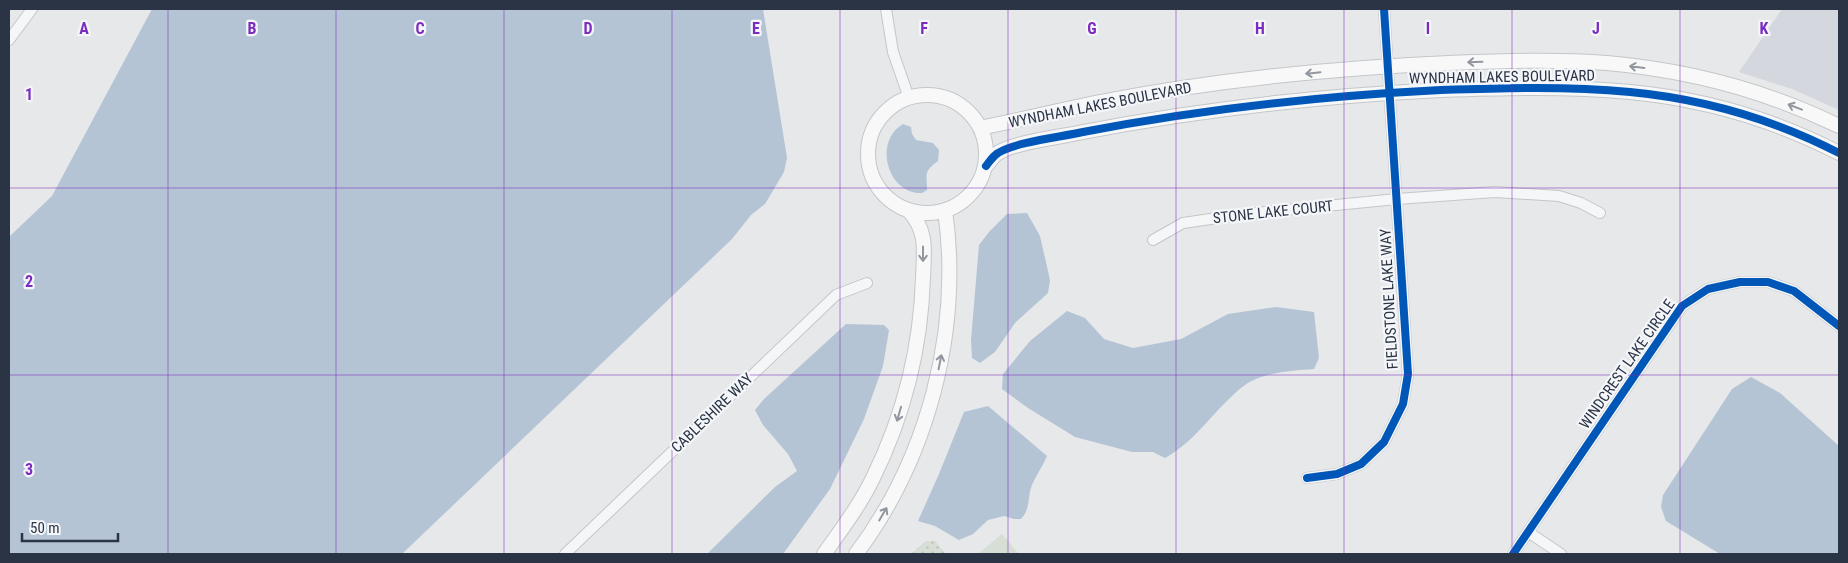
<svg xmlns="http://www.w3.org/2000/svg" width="1848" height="563" viewBox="0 0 1848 563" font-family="'Roboto Condensed',sans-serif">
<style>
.built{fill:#d4d7dd}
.grass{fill:#d6ded6}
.park{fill:url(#park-dots)}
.water{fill:#b4c4d5}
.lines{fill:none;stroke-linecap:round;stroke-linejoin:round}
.street-casing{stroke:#c4c6c8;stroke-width:12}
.secondary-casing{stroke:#c4c6c8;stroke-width:16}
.street{stroke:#f5f6f7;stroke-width:10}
.secondary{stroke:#f8f8f8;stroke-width:14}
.cycleway-casing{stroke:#f4f6f9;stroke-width:11}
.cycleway{stroke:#0057b8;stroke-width:8}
.oneway{stroke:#92969e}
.grid{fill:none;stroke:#7b2cbf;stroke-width:1;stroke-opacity:0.55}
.labels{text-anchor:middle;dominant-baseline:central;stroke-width:4.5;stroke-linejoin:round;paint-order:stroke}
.street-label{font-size:15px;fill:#2b3445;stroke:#f4f6f9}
.grid-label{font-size:16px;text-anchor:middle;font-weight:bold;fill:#7b2cbf;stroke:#f4f6f9;stroke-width:4.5;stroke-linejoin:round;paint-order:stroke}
</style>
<defs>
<pattern id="park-dots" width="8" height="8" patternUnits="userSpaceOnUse" patternTransform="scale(1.25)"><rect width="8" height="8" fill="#d6ded6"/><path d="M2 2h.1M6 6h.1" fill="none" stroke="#b8bfb9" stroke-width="1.8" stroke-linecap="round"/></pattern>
</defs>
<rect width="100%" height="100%" fill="#e6e8ea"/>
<path class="built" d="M 1782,9 L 1839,9 L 1839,110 L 1792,89 L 1739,72 Z"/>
<path class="grass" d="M 1002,534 L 1019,554 L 978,554 Z"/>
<path class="park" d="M 926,541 L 935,541 L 946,554 L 911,554 Z"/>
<path class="water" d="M 152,9 L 763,9 L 787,158 L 784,172 L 765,204 L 751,215 L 732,239 L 402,554 L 9,554 L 9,237 L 52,196 Z
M 903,124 L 911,127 L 912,134 L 916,140 L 933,143 L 939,150 L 938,161 C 923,172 927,174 927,190 L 922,193 C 887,194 873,141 903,124 Z
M 1027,213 L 1040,236 L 1050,280 L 1048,293 L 1015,323 L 995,352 L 980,363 L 972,358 L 971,340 L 979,245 L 989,232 L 1007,214 Z
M 1276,307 L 1314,312 L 1319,358 L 1314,369 C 1290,371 1260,372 1241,388 C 1214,410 1196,441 1165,458 L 1153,452 L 1132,452 L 1075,437 L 1028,408 L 1002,389 L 1003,374 L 1030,341 L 1067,311 L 1085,318 L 1104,339 L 1133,348 L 1181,339 L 1228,314 Z
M 846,324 L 884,325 L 889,330 L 883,366 L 864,419 L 830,489 L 783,554 L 707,554 L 775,487 L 797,471 L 788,454 L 763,425 L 755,410 L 764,399 Z
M 1751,377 L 1780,393 L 1839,446 L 1839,554 L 1720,554 L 1666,521 L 1661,507 L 1663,495 L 1732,389 Z
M 988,406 L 1047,456 C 1043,466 1036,475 1032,485 C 1027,498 1031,508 1021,519 L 1014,519 L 1004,516 L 988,520 L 973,534 L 959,540 L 935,526 L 918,521 L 939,474 L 964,412 Z"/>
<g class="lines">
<g class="street-casing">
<path id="street" d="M 886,9 L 893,52 L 909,98
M 9,40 L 32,9
M 1153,240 L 1183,223 L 1245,214 L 1397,199 L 1495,192 L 1559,196 L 1581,203 L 1600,213
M 1307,478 L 1337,474 L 1361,464 L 1384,442 L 1403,404 L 1408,374 L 1384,9
M 1528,532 L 1561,554
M 565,554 L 836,295 L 867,283
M 1513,554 L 1682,306 L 1708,289 L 1740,282 L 1768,282 L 1794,291 L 1839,326"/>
</g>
<g class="secondary-casing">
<path id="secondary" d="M868 154a59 59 0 1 1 118 0a59 59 0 1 1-118 0Z
M 980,128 C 1020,120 1060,110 1100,102 C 1215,80 1333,68 1449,63 C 1502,61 1555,59 1607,63 C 1687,70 1767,91 1839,126
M 986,166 C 990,161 993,156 998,153 C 1015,142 1061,137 1083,132 C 1201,109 1321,96 1441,90 C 1504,88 1567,86 1630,92 C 1704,99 1773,119 1839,153
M 824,554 C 841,530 860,505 873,478 C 904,415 921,347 923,277 C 924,252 928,230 908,210
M 856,554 C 928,458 962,330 945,210"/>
</g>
<use href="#street" class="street"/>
<use href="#secondary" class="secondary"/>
<g class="cycleway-casing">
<path id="cycleway" d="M 986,166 C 990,161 993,156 998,153 C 1015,142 1061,137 1083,132 C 1201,109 1321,96 1441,90 C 1504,88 1567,86 1630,92 C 1704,99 1773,119 1839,153
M 1307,478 L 1337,474 L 1361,464 L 1384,442 L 1403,404 L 1408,374 L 1384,9
M 1513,554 L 1682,306 L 1708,289 L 1740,282 L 1768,282 L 1794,291 L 1839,326"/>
</g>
<use href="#cycleway" class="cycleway"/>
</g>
<defs><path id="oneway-shaft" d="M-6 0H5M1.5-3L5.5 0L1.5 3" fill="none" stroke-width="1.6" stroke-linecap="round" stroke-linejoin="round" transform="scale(1.25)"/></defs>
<g class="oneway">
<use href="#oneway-shaft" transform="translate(1475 62) rotate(178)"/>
<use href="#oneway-shaft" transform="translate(1637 67) rotate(-173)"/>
<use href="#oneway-shaft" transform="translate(1313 73) rotate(174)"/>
<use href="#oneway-shaft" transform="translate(1795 107) rotate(-159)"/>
<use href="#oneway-shaft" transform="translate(923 254) rotate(90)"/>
<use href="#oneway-shaft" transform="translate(940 362) rotate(-79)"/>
<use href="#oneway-shaft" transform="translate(899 414) rotate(106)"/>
<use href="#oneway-shaft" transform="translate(883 514) rotate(-60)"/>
</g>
<path class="grid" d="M 168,9 L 168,554M 336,9 L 336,554M 504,9 L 504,554M 672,9 L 672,554M 840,9 L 840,554M 1008,9 L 1008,554M 1176,9 L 1176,554M 1344,9 L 1344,554M 1512,9 L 1512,554M 1680,9 L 1680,554M 9,188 L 1839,188M 9,375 L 1839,375"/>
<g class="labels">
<g class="street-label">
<text transform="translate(1502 77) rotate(-1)">WYNDHAM LAKES BOULEVARD</text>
<text transform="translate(1100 105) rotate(-11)">WYNDHAM LAKES BOULEVARD</text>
<text transform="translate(1273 212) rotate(-6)">STONE LAKE COURT</text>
<text transform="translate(1389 299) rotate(-93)">FIELDSTONE LAKE WAY</text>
<text transform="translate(1627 364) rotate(-55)">WINDCREST LAKE CIRCLE</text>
<text transform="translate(712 413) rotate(-44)">CABLESHIRE WAY</text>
</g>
</g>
<g class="grid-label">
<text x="84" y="34">A</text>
<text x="252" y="34">B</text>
<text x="420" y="34">C</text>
<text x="588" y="34">D</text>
<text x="756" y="34">E</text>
<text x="924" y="34">F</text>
<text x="1092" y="34">G</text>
<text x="1260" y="34">H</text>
<text x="1428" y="34">I</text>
<text x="1596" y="34">J</text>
<text x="1764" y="34">K</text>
<text x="29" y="100">1</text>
<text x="29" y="287">2</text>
<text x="29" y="475">3</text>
</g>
<rect width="1848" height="563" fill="none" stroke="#2b3445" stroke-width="20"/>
<path d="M22 533v8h96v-8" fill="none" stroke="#2b3445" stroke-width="2.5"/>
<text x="30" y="533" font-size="15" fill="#2b3445" stroke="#f4f6f9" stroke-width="4" paint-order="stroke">50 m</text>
</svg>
